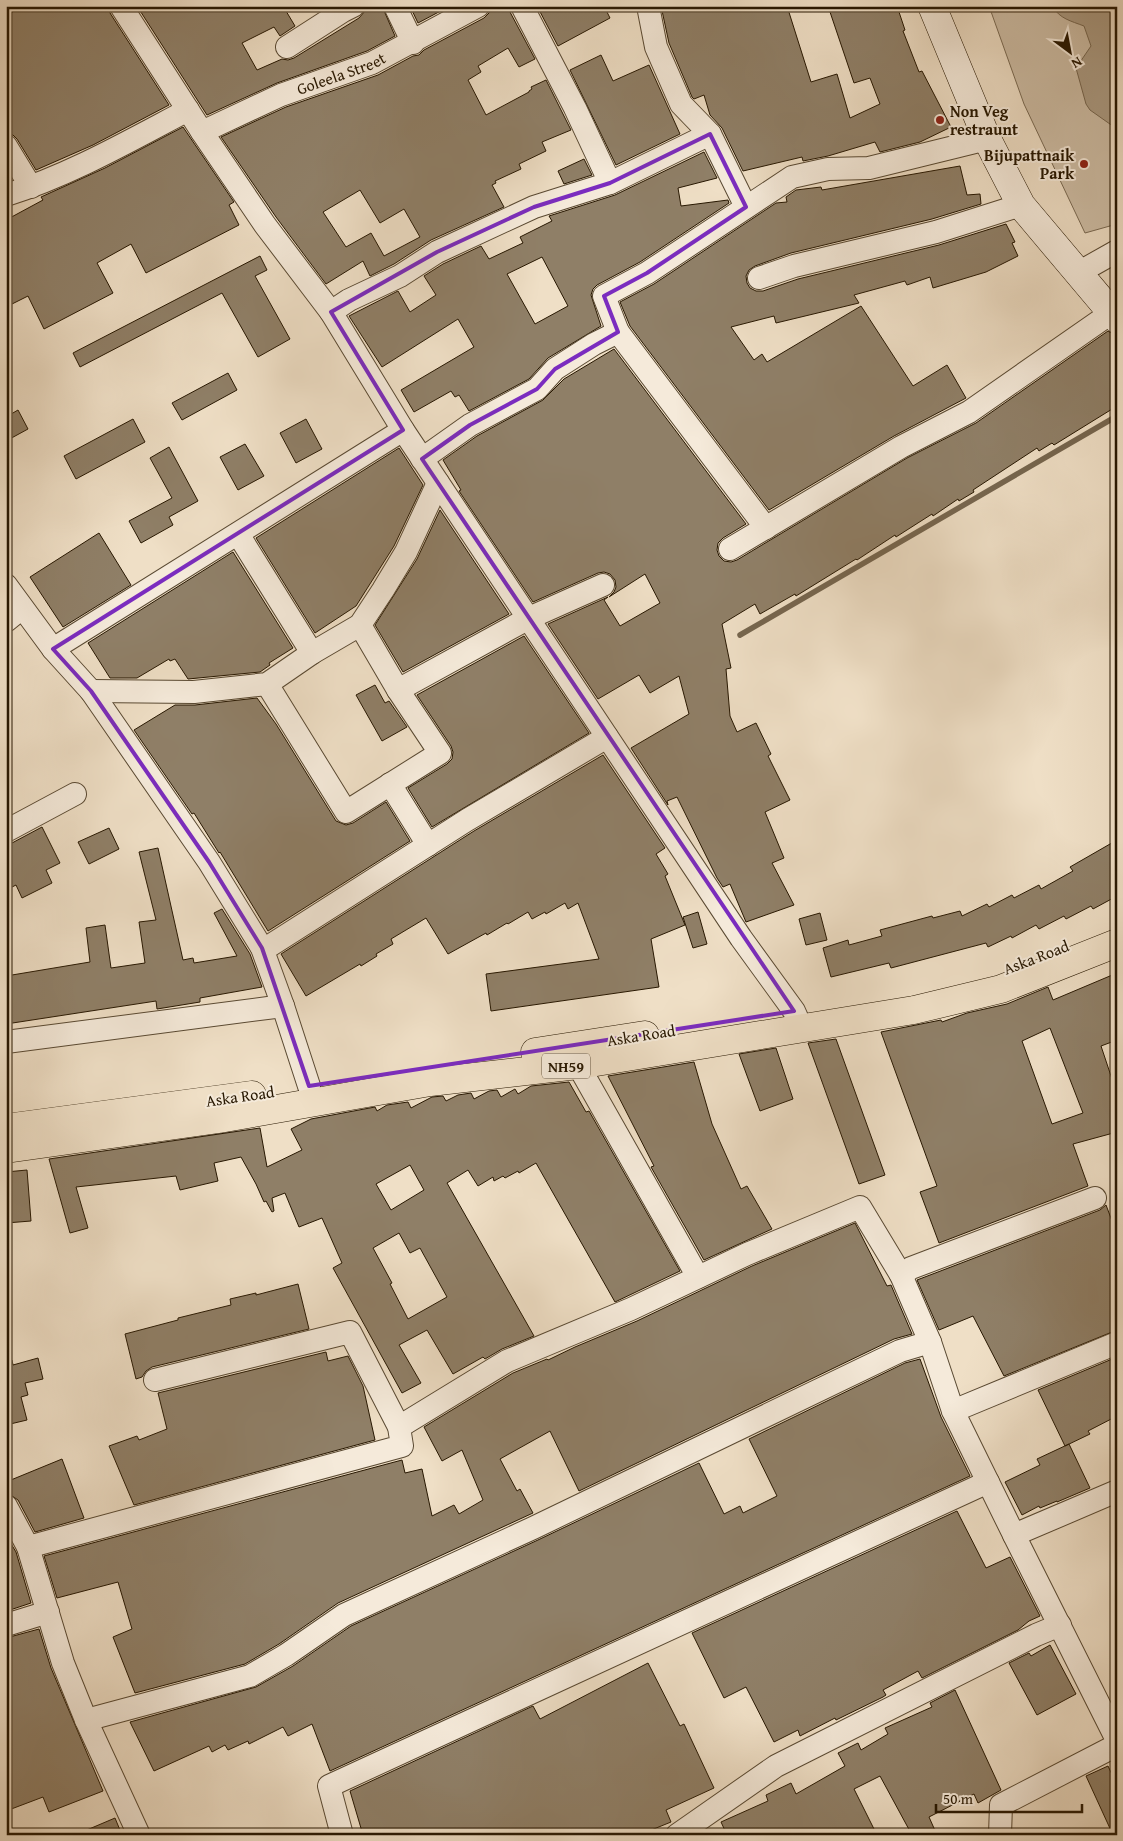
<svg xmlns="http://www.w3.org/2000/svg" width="1123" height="1841" viewBox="0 0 1123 1841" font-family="'Gentium Book Plus',serif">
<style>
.green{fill:#cdbda5;stroke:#7a6a53}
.water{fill:#ab9b83;stroke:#76664f}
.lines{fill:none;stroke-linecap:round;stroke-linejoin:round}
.stream{stroke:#76664f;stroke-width:5.5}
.building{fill:#8f7f67;stroke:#271701;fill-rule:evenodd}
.street-casing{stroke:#594932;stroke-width:24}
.secondary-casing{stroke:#271701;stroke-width:29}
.highway-casing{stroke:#271701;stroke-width:29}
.street{stroke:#f5eada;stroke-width:22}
.secondary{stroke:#f5eada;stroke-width:28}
.highway{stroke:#efdfc6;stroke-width:28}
.marked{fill:none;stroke:#7b2cbf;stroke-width:4;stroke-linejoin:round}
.poi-dot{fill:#8f2418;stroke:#f5eada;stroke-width:2}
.labels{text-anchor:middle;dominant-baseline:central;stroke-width:4;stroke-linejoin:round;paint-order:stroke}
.shield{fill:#f5eada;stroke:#655642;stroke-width:1}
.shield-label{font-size:15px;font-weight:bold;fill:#271701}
.street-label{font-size:16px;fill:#271701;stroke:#f5eada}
.poi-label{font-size:16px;font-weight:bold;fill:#271701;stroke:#f5eada;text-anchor:start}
</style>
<rect width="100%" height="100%" fill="#efdfc6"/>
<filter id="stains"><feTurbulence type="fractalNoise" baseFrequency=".004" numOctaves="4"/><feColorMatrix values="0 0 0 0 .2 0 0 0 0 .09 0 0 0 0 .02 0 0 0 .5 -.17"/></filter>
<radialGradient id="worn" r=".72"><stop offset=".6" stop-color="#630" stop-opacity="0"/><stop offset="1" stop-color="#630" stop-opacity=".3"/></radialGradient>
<path class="green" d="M 989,6 L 1117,6 L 1117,224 L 1085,233 L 1024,104 Z"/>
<path class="water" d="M 1052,6 L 1117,6 L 1117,129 L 1090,110 L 1086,104 L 1076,68 L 1091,46 L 1084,26 C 1071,21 1060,19 1052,6 Z"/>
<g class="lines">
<path class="stream" d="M 740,635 L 1117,416"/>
</g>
<path class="building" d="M 6,6 L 108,6 L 110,13 L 169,105 L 93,145 L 36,170 L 17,139 L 13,135 L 6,133 Z
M 137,6 L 283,6 L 295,26 L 280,36 L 274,27 L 242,43 L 257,70 L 282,59 L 288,60 L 294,58 L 359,18 L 365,11 L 373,6 L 382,6 L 395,36 L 367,51 L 277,83 L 207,115 Z
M 410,6 L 450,6 L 418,23 Z
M 494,6 L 509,6 L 510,12 L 535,59 L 519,67 L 508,48 L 478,66 L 481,72 L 468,80 L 486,115 L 529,92 L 529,91 L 532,89 L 531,87 L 546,80 L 571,130 L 542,142 L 546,151 L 519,164 L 521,169 L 495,181 L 496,183 L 492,185 L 504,207 L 431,240 L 394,264 L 370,276 L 363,261 L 326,284 L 276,217 L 221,137 L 286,107 L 378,75 L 413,56 L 419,55 L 424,50 L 484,18 L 489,13 L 491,8 ZM 360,190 L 380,223 L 404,209 L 420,237 L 384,256 L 371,233 L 346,247 L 323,212 Z
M 537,6 L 604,6 L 610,18 L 558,46 Z
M 661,6 L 787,6 L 811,82 L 837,74 L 850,118 L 880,104 L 870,78 L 854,83 L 828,6 L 897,6 L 905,30 L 903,31 L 919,72 L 922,71 L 951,127 L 920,142 L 880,152 L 875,142 L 828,156 L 803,161 L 802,157 L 743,171 L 722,128 L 710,115 L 704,95 L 694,99 L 692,97 L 669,43 Z
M 601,55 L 613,81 L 649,65 L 680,134 L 616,165 L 570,70 Z
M 183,127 L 234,202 L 229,205 L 239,225 L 146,273 L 131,244 L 97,263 L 113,293 L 44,329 L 28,296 L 6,307 L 6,220 L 43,200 L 41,197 L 105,168 Z
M 704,152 L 717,178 L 678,188 L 681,206 L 728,200 L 729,203 L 640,262 L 597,285 L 593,289 L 591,295 L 601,326 L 548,358 L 529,379 L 469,411 L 459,395 L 455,397 L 451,391 L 414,412 L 401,390 L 474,347 L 458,319 L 382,367 L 349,316 L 398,291 L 410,312 L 436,295 L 424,276 L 443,264 L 481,246 L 489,259 L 523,243 L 520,237 L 552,221 L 549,216 L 615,195 ZM 542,257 L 568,306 L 535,324 L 507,274 Z
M 584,159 L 592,175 L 564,184 L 558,171 Z
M 960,166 L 967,195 L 980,194 L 981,204 L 932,219 L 791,253 L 755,266 L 749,270 L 746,276 L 747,283 L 750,288 L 756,291 L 763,291 L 798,279 L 939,245 L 1006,224 L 1015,242 L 1012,243 L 1018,256 L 986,272 L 933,288 L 930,277 L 907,285 L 905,281 L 854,295 L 859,303 L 776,323 L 774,316 L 731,327 L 754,360 L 762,354 L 767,362 L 861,306 L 913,386 L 947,365 L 966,398 L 894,436 L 769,510 L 630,326 L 620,302 L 654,284 L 776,203 L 787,202 L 786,197 L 796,190 L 821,187 L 822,190 Z
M 260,256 L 267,270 L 255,276 L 290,339 L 258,357 L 222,293 L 80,367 L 73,353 Z
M 1108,331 L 1113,334 L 1117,339 L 1117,406 L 1054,445 L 1052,443 L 1039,451 L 1037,448 L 973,490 L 974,492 L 959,501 L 958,499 L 933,516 L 932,514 L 896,537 L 895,535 L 857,560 L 856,559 L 796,596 L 795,594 L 760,614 L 755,604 L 722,624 L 731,668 L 726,669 L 730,716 L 737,732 L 756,723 L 771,754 L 768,756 L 790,800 L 765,812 L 784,858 L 772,863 L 794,905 L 746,922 L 730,884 L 723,887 L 717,878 L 677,797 L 667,801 L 668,805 L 631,748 L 689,714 L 679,676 L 650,693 L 639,675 L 598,699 L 548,624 L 608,597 L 604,600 L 620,626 L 660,603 L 645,574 L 609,597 L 614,592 L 616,587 L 615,580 L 610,574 L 604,572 L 598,573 L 533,602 L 459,491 L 461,490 L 443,460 L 477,436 L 543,400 L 564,379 L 614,349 L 746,524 L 723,538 L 718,543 L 717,550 L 719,556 L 724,561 L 731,562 L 737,560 L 907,458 L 976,423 Z
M 228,373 L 237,390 L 182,420 L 172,403 Z
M 18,410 L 28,429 L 6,441 L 6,417 Z
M 133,419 L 145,442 L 76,479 L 64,456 Z
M 306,419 L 322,449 L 296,463 L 280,433 Z
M 245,444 L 264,476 L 238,490 L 220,457 Z
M 169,447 L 198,501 L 169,517 L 173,525 L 141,543 L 129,521 L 172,498 L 150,458 Z
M 399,448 L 423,485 L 394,546 L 356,606 L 315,633 L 256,538 Z
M 440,510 L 509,614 L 403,672 L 375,625 L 417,559 Z
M 99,533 L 131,585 L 63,627 L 30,577 Z
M 233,552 L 293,648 L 269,663 L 270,665 L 260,672 L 188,679 L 175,659 L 170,661 L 169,659 L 137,678 L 110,678 L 88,643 Z
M 524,636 L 589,733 L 432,827 L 408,788 L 447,764 L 452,759 L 453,752 L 451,746 L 417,695 Z
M 375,685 L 385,703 L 389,701 L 407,727 L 382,741 L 356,695 Z
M 257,698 L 276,724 L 336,821 L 346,825 L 353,823 L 386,802 L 410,841 L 268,931 L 220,852 L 219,853 L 194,813 L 192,814 L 134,730 L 175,705 L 195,705 Z
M 603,755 L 665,848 L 656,854 L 668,874 L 665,876 L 685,925 L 651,939 L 659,987 L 491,1011 L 486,974 L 599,959 L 578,903 L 568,909 L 565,903 L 546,914 L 545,912 L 532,919 L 528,912 L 508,924 L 507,923 L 487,935 L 486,933 L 448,954 L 426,918 L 391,939 L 393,944 L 376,954 L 377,956 L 361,966 L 360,964 L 306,996 L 281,954 L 474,831 Z
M 42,827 L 60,863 L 46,870 L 52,883 L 22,898 L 16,885 L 6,890 L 6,844 L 12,843 Z
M 109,828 L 119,849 L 89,864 L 78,842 Z
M 1117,840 L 1117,896 L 1093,909 L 1091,906 L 1066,919 L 1064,916 L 1039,929 L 1036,925 L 1012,938 L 1011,936 L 988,947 L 986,943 L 891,968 L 889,963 L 831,977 L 823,948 L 848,940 L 849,945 L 882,936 L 880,930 L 932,916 L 933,918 L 960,911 L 962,916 L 987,904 L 989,907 L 1012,895 L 1014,898 L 1039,885 L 1041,889 L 1073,871 L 1070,867 Z
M 158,848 L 183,960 L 193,958 L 194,963 L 237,956 L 214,913 L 222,909 L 250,954 L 262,987 L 200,998 L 200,1002 L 157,1009 L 156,1001 L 6,1024 L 6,976 L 90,962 L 86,928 L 105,925 L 111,968 L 145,963 L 139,922 L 156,920 L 139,852 Z
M 698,912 L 707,944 L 693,948 L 683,917 Z
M 820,913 L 827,940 L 806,945 L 799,919 Z
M 1117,973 L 1117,1040 L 1101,1046 L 1117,1094 L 1117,1132 L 1073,1144 L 1088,1186 L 939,1243 L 920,1192 L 937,1186 L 881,1032 L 941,1020 L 942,1022 L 967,1013 L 1007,1004 L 1048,987 L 1053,1000 ZM 1050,1028 L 1083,1113 L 1052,1124 L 1022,1041 Z
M 836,1039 L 885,1175 L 859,1184 L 808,1043 Z
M 776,1048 L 793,1099 L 760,1111 L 739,1054 Z
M 694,1062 L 712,1124 L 741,1189 L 747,1186 L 772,1229 L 704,1260 L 651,1167 L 654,1166 L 608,1076 Z
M 569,1082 L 586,1112 L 589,1111 L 680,1271 L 615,1302 L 536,1163 L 519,1173 L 518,1171 L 505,1178 L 503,1176 L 494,1181 L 493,1177 L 478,1186 L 468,1170 L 447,1183 L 534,1336 L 502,1349 L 485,1359 L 483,1357 L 453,1374 L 427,1330 L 399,1345 L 421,1383 L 402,1393 L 333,1268 L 342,1263 L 322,1218 L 299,1227 L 285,1193 L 272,1198 L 274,1211 L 272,1212 L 266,1201 L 264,1202 L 256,1184 L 241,1157 L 214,1163 L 218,1181 L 180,1190 L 176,1176 L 76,1187 L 88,1228 L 70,1233 L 49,1159 L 260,1128 L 267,1167 L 302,1150 L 291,1129 L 311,1119 L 375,1107 L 377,1111 L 387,1105 L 408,1102 L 411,1108 L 432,1097 L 443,1096 L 446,1101 L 458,1095 L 471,1093 L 474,1099 L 489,1091 L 497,1090 L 501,1097 L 515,1089 L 518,1094 L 531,1086 ZM 410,1165 L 424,1190 L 391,1210 L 376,1184 ZM 399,1233 L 410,1253 L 420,1248 L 447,1297 L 408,1319 L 390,1284 L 392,1283 L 373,1248 Z
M 27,1170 L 31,1221 L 6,1223 L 6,1172 Z
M 1106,1205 L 1117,1234 L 1117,1330 L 1004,1376 L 973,1316 L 939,1330 L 917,1280 L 1100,1210 Z
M 855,1223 L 887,1286 L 891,1285 L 912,1334 L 894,1339 L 579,1491 L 550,1431 L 500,1459 L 517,1491 L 520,1489 L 533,1513 L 338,1603 L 279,1644 L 245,1664 L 135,1693 L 113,1637 L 132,1629 L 118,1582 L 57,1598 L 44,1556 L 402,1460 L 405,1473 L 422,1469 L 432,1516 L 454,1505 L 459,1514 L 483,1500 L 462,1450 L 442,1461 L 424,1427 L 513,1373 L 547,1359 L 548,1360 L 575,1347 L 637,1321 L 752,1266 Z
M 298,1284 L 309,1329 L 152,1367 L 146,1371 L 142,1377 L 136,1379 L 125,1334 L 178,1320 L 178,1318 L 231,1305 L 230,1299 L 256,1293 L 256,1295 Z
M 326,1352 L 328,1361 L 348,1356 L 363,1386 L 375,1440 L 134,1505 L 109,1446 L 137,1436 L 139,1440 L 167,1429 L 158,1393 Z
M 1117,1357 L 1117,1416 L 1088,1431 L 1090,1434 L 1065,1446 L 1038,1390 Z
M 38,1358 L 43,1379 L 25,1383 L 28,1395 L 21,1397 L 27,1420 L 6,1425 L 6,1361 L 12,1360 L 13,1365 Z
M 920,1359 L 941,1417 L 970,1476 L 330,1771 L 312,1724 L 288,1736 L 283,1727 L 249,1744 L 248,1741 L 228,1750 L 225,1745 L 212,1752 L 209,1746 L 154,1771 L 130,1722 L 256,1687 L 293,1666 L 351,1626 L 538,1540 L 699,1463 L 724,1514 L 740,1506 L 743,1513 L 777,1496 L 749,1439 L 905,1363 Z
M 1069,1444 L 1090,1488 L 1057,1502 L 1057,1501 L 1040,1508 L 1039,1506 L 1022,1515 L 1005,1482 L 1040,1465 L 1037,1459 Z
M 62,1459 L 84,1518 L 35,1532 L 18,1500 L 9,1494 L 6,1488 L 6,1482 Z
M 957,1511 L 986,1568 L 1010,1557 L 1040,1616 L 1029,1621 L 1018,1630 L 922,1678 L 918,1671 L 883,1690 L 886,1695 L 883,1697 L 836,1720 L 835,1718 L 800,1736 L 798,1730 L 774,1742 L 746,1687 L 724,1698 L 692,1633 Z
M 10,1542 L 16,1552 L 31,1603 L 7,1611 L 6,1543 Z
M 39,1629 L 51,1668 L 103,1791 L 49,1812 L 43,1797 L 6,1811 L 6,1638 Z
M 1050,1645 L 1076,1694 L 1037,1715 L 1009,1663 L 1029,1653 L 1031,1656 Z
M 648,1663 L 680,1726 L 684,1724 L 714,1788 L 666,1810 L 671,1822 L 639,1835 L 363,1835 L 350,1791 L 533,1706 L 540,1719 Z
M 955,1690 L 1001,1790 L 978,1803 L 974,1794 L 929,1817 L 937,1835 L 912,1835 L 880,1776 L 854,1789 L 877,1835 L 727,1835 L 721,1822 L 768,1801 L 766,1795 L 791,1783 L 796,1794 L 845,1766 L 838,1753 L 858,1743 L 861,1750 L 888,1734 L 885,1728 L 932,1707 L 930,1703 Z
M 1108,1766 L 1117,1785 L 1117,1835 L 1113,1835 L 1086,1776 Z
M 115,1818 L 122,1835 L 75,1835 Z"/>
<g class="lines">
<g class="street-casing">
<g id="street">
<path d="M 121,6 L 202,132 L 265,225 L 331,312 L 403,430 L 741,938 L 794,1011 L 802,1029"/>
<path d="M 395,6 L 413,43"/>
<path d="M 522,6 L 575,108 L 610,183"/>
<path d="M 648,6 L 656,47 L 681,104 L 710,134 L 746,207"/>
<path d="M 287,47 L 343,11 L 353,6"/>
<path id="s1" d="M 202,132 L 281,95 L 372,63 L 478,6"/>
<path d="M 6,146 L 31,187"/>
<path d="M 6,195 C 70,175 129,141 188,110"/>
<path d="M 1078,273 L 1117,251"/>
<path d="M 759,278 L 794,266 L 936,232 L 1021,205"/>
<path d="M 331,312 L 349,300 L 400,276 L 437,252 L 534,207 L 610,183 L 710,134"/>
<path d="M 618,332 L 766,528"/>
<path d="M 422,459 L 470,425 L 537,389 L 555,369 L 594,344 L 618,332 L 604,296 L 647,273 L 792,177 L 828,169 L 869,168 L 987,139"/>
<path d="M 238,534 L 312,653"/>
<path d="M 730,549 L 901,447 L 969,412 L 1111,313"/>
<path d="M 6,585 L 53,649 L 91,691 L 209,862 L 262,948 L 283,1006 L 309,1086"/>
<path d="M 6,621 L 22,608"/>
<path d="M 53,649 L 403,430"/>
<path d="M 267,684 L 346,812 L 440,753 L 398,690 L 360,625"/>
<path d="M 398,690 L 529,618 L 603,585"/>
<path d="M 91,691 L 194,692 L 267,684 L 312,653 L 360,625 L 383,590 L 406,552 L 438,483"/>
<path d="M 390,784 L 428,845"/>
<path d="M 6,831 L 75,794"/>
<path d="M 262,948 L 271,945 L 467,820 L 607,737"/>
<path d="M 6,1042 L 283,1006"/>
<path d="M 578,1065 L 698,1277"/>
<path d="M 901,1275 L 911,1268 L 1095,1198"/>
<path d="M 953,1411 L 1117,1343"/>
<path d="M 399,1427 L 507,1361 L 631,1309 L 747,1254 L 860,1207 L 901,1275 L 930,1342 L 953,1411 L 1014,1535 L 1117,1491"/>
<path d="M 6,1506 L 28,1547 L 63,1663 L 86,1720 L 139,1835"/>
<path d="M 1014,1535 L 1117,1740"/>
<path d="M 28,1547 L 402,1446 L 399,1427 L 350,1332 L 155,1380"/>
<path d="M 6,1625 L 48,1612"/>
<path d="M 86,1720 L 250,1676 L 286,1655 L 344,1615 L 533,1528 L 900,1351 L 930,1342"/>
<path d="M 342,1835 L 329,1786 L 988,1482"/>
<path d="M 677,1835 L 776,1766 L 1036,1635 L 1060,1625"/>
<path d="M 1000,1835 L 1001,1805 L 1117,1745"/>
</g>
</g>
<g class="secondary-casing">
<path id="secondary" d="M 932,6 L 987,139 L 1021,205 L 1117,319"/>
</g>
<g class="highway-casing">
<path id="highway" d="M 535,1052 L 645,1035
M 6,1128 L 252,1095
M 6,1149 L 219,1119 L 430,1082 L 578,1065 L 914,1010 L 1001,989 L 1117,943"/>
</g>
<use href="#street" class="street"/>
<use href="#secondary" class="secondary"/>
<use href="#highway" class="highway"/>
</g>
<path class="marked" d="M 710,134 L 746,207 L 647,273 L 604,296 L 618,332 L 555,369 L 537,389 L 470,425 L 422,459 L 794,1011 L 309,1086 L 262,948 L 209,862 L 91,691 L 53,649 L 403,430 L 331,312 L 437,252 L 534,207 L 610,183 Z"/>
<g class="poi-dot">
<circle cx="940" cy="120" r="5"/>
<circle cx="1084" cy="164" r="5"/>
</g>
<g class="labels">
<rect class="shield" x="542" y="1053.5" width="48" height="25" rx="4"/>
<g class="shield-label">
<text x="566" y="1066">NH59</text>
</g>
<g class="street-label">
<text stroke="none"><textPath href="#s1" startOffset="151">Goleela Street</textPath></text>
<text transform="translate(1036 957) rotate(-21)">Aska Road</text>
<text transform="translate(641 1035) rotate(-9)">Aska Road</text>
<text transform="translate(240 1096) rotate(-8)">Aska Road</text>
</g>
<g class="poi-label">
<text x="950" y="111">Non Veg<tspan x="950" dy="18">restraunt</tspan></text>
<text x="1074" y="155" text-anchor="end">Bijupattnaik<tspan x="1074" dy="18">Park</tspan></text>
</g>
</g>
<rect width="1123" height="1841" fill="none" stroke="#efdfc6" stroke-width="25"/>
<rect x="8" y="8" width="1108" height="1826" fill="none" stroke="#271701" stroke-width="2.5"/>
<rect x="12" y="12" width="1098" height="1816" fill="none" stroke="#271701"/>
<g transform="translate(1070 52) rotate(148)" stroke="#f5eada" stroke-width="4" paint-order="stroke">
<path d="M0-4L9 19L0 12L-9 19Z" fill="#271701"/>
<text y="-8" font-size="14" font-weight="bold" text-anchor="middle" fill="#271701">N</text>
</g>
<path d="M936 1804v8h146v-8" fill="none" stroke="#271701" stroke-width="2.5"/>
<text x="943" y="1804" font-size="15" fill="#271701" stroke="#f5eada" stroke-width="4" paint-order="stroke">50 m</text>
<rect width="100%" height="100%" filter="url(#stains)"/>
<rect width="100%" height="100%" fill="url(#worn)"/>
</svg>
